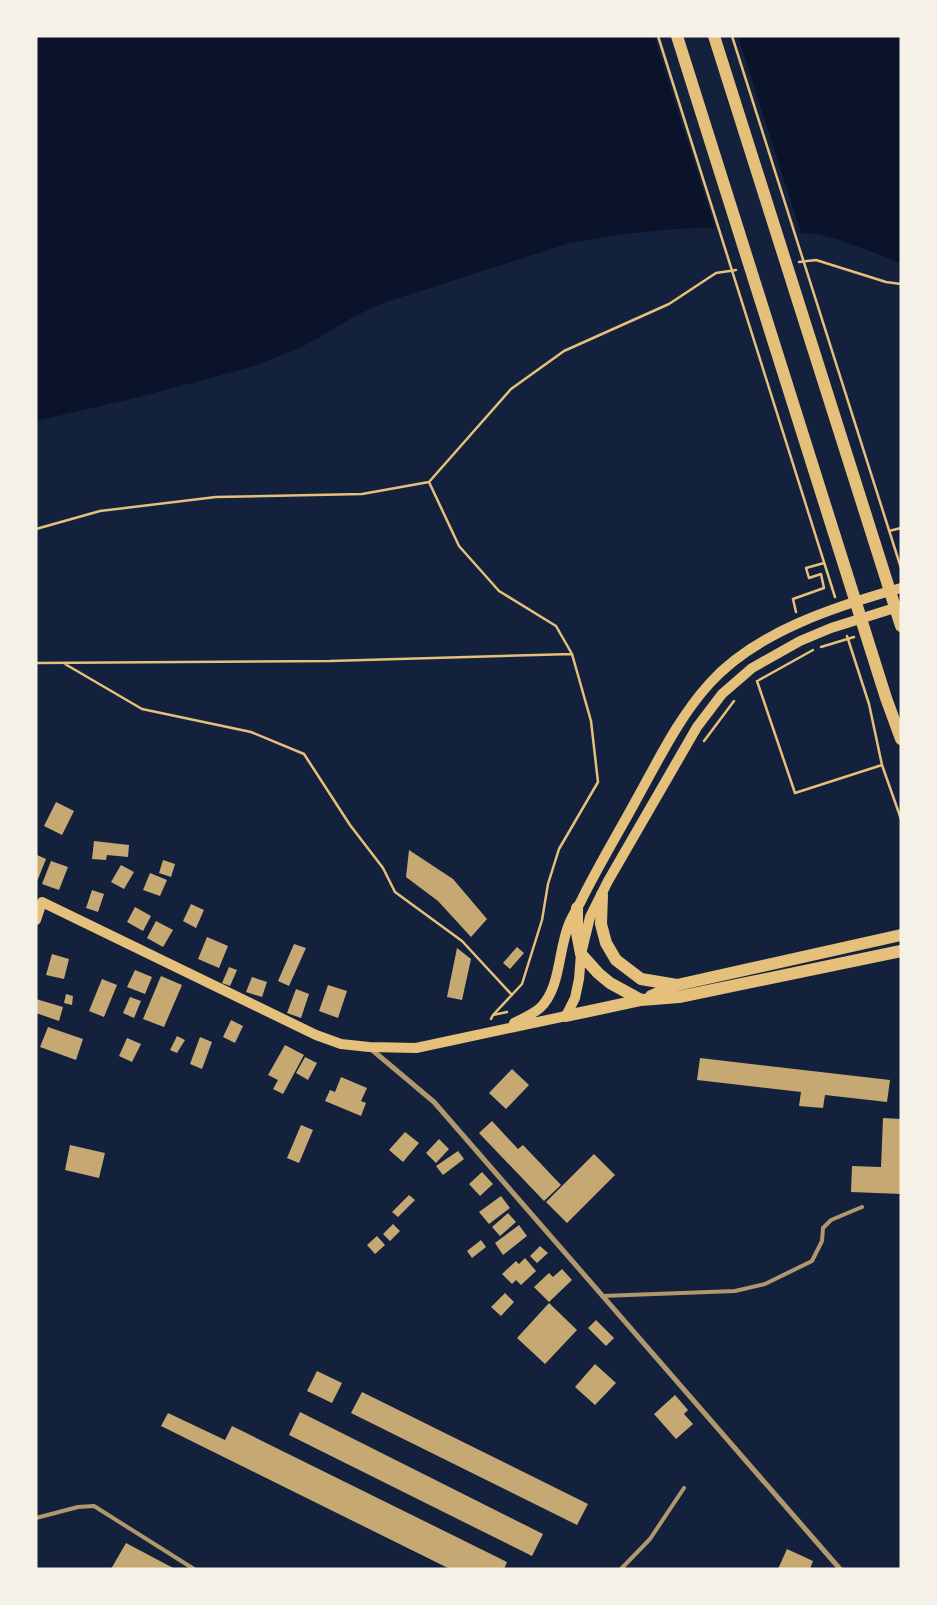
<svg xmlns="http://www.w3.org/2000/svg" width="937" height="1605" viewBox="0 0 937 1605" font-family="Arial,sans-serif">
<style>
.water{fill:#0b132b}
.pier{fill:#14213d}
.building{fill:#c6a872}
.lines{fill:none;stroke-linecap:round;stroke-linejoin:round}
.path{stroke:#e5c07b;stroke-width:2.5}
.service{stroke:#b1986c;stroke-width:4}
.minor{stroke:#b1986c;stroke-width:5}
.secondary{stroke:#e5c07b;stroke-width:10}
.primary{stroke:#e5c07b;stroke-width:12}
</style>
<rect width="100%" height="100%" fill="#14213d"/>
<path class="water" d="M 36,36 L 901,36 L 901,263 L 840,240 L 817,234 L 702,228 L 676,229 L 625,234 L 570,243 L 383,303 L 353,317 L 327,333 L 300,348 L 248,368 L 135,398 L 36,421 Z"/>
<path class="pier" d="M 654,36 L 738,36 L 802,236 L 716,231 Z"/>
<path class="building" d="M 56,802 L 74,811 L 62,835 L 44,826 Z
M 94,841 L 129,845 L 128,857 L 107,855 L 106,860 L 92,859 Z
M 409,850 L 453,879 L 487,919 L 471,937 L 438,901 L 406,877 Z
M 37,855 L 46,859 L 36,884 L 36,857 Z
M 163,860 L 175,864 L 171,877 L 159,873 Z
M 51,861 L 68,867 L 59,890 L 42,884 Z
M 121,865 L 134,872 L 124,889 L 111,882 Z
M 150,873 L 167,880 L 160,896 L 143,890 Z
M 92,890 L 104,894 L 98,912 L 86,908 Z
M 191,904 L 204,910 L 196,928 L 183,921 Z
M 135,907 L 151,916 L 143,931 L 127,922 Z
M 156,921 L 173,930 L 163,947 L 147,938 Z
M 207,937 L 228,946 L 219,968 L 198,959 Z
M 294,944 L 306,948 L 289,986 L 278,981 Z
M 517,947 L 524,953 L 510,969 L 503,963 Z
M 457,948 L 471,959 L 462,1000 L 447,997 Z
M 52,954 L 69,959 L 64,979 L 46,975 Z
M 229,967 L 237,970 L 230,986 L 222,983 Z
M 135,970 L 152,977 L 145,994 L 127,987 Z
M 161,976 L 182,985 L 164,1027 L 143,1019 Z
M 252,977 L 267,982 L 262,997 L 246,992 Z
M 102,979 L 117,985 L 104,1017 L 89,1011 Z
M 328,985 L 347,991 L 338,1018 L 319,1011 Z
M 296,989 L 309,994 L 301,1018 L 287,1013 Z
M 66,994 L 73,996 L 72,1005 L 64,1003 Z
M 130,997 L 141,1001 L 134,1018 L 123,1013 Z
M 36,999 L 63,1007 L 59,1021 L 36,1013 Z
M 231,1020 L 243,1026 L 235,1043 L 223,1037 Z
M 48,1027 L 83,1039 L 76,1060 L 40,1047 Z
M 177,1036 L 185,1040 L 177,1053 L 170,1050 Z
M 200,1037 L 212,1042 L 202,1069 L 190,1064 Z
M 127,1038 L 141,1044 L 132,1062 L 119,1056 Z
M 285,1045 L 304,1055 L 283,1094 L 273,1089 L 278,1080 L 268,1075 Z
M 305,1057 L 317,1063 L 308,1080 L 296,1073 Z
M 700,1058 L 890,1080 L 887,1102 L 825,1095 L 823,1108 L 799,1106 L 801,1092 L 697,1080 Z
M 512,1069 L 529,1085 L 506,1109 L 489,1093 Z
M 341,1077 L 367,1088 L 361,1101 L 366,1103 L 361,1116 L 325,1101 L 330,1090 L 335,1092 Z
M 883,1118 L 901,1119 L 901,1194 L 851,1192 L 852,1166 L 881,1167 Z
M 492,1121 L 518,1149 L 523,1145 L 561,1185 L 544,1201 L 479,1133 Z
M 301,1125 L 313,1130 L 299,1163 L 287,1158 Z
M 405,1132 L 419,1143 L 403,1162 L 389,1150 Z
M 439,1139 L 449,1149 L 436,1163 L 426,1153 Z
M 70,1145 L 105,1153 L 99,1178 L 65,1170 Z
M 458,1151 L 464,1159 L 443,1175 L 436,1166 Z
M 594,1154 L 615,1175 L 567,1223 L 546,1202 Z
M 482,1172 L 493,1184 L 480,1196 L 469,1184 Z
M 409,1195 L 415,1200 L 398,1217 L 392,1212 Z
M 501,1196 L 510,1208 L 489,1224 L 479,1212 Z
M 508,1213 L 516,1222 L 500,1236 L 492,1227 Z
M 393,1224 L 400,1231 L 390,1241 L 383,1234 Z
M 519,1225 L 527,1236 L 503,1255 L 495,1243 Z
M 377,1236 L 385,1245 L 375,1254 L 367,1245 Z
M 481,1240 L 486,1247 L 472,1258 L 467,1251 Z
M 540,1246 L 548,1253 L 537,1263 L 530,1256 Z
M 525,1258 L 536,1271 L 521,1285 L 516,1280 L 512,1284 L 502,1274 L 516,1261 L 519,1264 Z
M 562,1269 L 572,1280 L 549,1302 L 534,1287 L 549,1273 L 553,1277 Z
M 505,1293 L 514,1302 L 501,1316 L 491,1307 Z
M 549,1303 L 577,1330 L 545,1364 L 517,1338 Z
M 596,1320 L 614,1338 L 606,1346 L 588,1328 Z
M 595,1364 L 616,1383 L 595,1405 L 575,1387 Z
M 317,1371 L 342,1383 L 332,1403 L 307,1391 Z
M 362,1392 L 588,1504 L 577,1525 L 351,1413 Z
M 675,1395 L 688,1410 L 684,1414 L 693,1424 L 676,1439 L 654,1414 Z
M 300,1412 L 543,1534 L 532,1556 L 289,1435 Z
M 168,1413 L 225,1440 L 232,1426 L 507,1562 L 504,1569 L 450,1569 L 161,1426 Z
M 126,1543 L 175,1569 L 111,1569 Z
M 787,1549 L 813,1561 L 810,1569 L 778,1569 Z"/>
<g class="lines">
<path class="path" d="M 658,36 L 835,597
M 732,36 L 901,568
M 799,262 L 816,260 L 886,282 L 901,284
M 429,482 L 459,546 L 499,591 L 556,626 L 572,654 L 591,721 L 598,782 L 559,849 L 548,884 L 542,920 L 522,984 L 493,1015
M 36,529 L 100,511 L 216,497 L 362,494 L 429,482 L 511,389 L 564,351 L 669,304 L 716,273 L 736,270
M 889,531 L 901,528
M 796,612 L 793,599 L 824,588 L 821,574 L 809,578 L 806,568 L 824,563
M 847,636 L 869,704 L 882,765 L 901,819
M 821,647 L 854,637
M 36,663 L 330,661 L 572,654
M 65,664 L 142,709 L 251,732 L 304,754 L 350,825 L 383,868 L 395,892 L 462,941 L 512,995
M 759,680 L 813,650
M 757,681 L 795,793 L 882,765
M 704,741 L 734,701
M 491,1019 L 493,1015 L 507,1012"/>
<path class="service" d="M 602,1296 L 735,1291 L 765,1284 L 812,1261 L 822,1241 L 823,1228 L 831,1220 L 862,1207
M 36,1518 L 78,1507 L 94,1506 L 194,1569
M 621,1569 L 650,1539 L 684,1488"/>
<path class="minor" d="M 371,1049 L 434,1102 L 840,1569"/>
<path class="secondary" d="M 36,920 L 42,902 L 316,1035 L 341,1044 L 369,1047 L 416,1048 L 566,1016 L 575,998 L 579,979 L 581,954 L 590,917 L 608,881 L 697,727 L 722,694 L 752,668 L 800,641 L 831,628 L 901,606
M 514,1023 C 522,1019 533,1014 540,1008 C 561,988 558,950 569,924 C 573,914 579,906 583,897 C 599,865 617,835 634,804 C 657,763 678,718 710,683 C 756,632 836,606 901,588"/>
<path class="primary" d="M 677,36 L 886,698 L 901,739
M 714,36 L 901,626
M 602,895 L 601,924 L 606,943 L 616,960 L 641,979 L 677,985
M 577,908 L 577,933 L 581,954 L 598,973 L 610,983 L 641,1000
M 651,996 L 677,985 L 901,935
M 566,1016 L 641,1000 L 679,997 L 901,951"/>
</g>
<rect width="937" height="1605" fill="none" stroke="#f6f1e7" stroke-width="75"/>
</svg>
